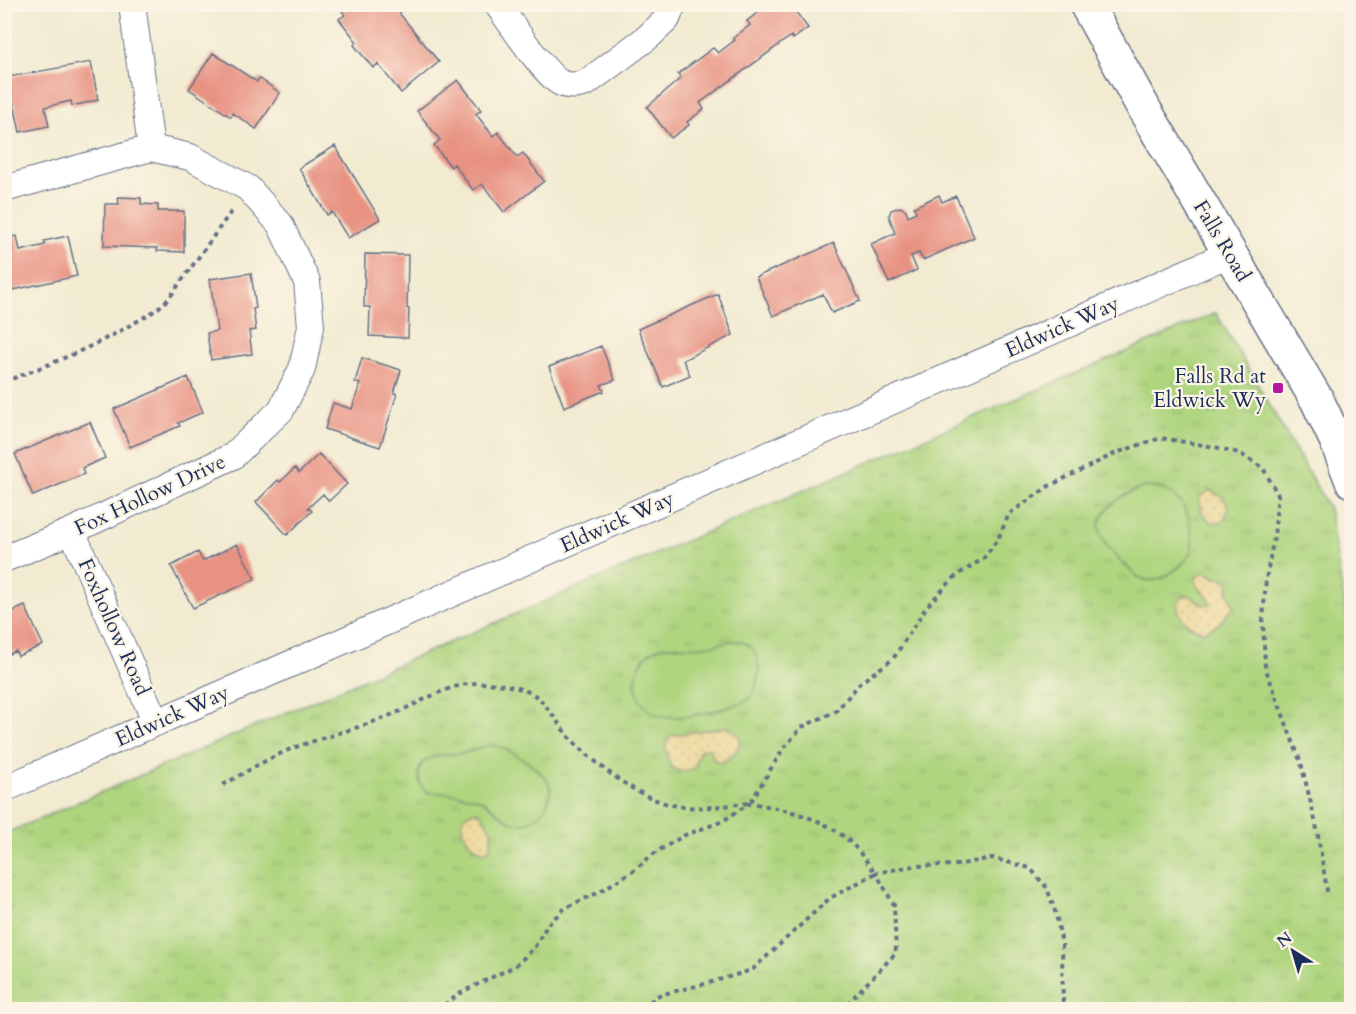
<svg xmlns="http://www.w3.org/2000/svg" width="1356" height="1014" viewBox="0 0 1356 1014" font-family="Cardo,serif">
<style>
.grass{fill:url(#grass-tufts);stroke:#65826e;stroke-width:1.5}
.sand{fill:url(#sand-dots);stroke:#84847e;stroke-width:1.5}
.pitch{fill:#afd57f;stroke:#65826e;stroke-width:1.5}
.building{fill:#e89282}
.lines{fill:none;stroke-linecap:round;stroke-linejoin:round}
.minor-casing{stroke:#667187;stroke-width:28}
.primary-casing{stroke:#667187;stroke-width:36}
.path{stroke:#667187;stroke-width:4;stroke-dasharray:4.5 4.5;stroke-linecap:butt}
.minor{stroke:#fff;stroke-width:26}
.primary{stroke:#fff;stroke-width:33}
.poi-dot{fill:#b5179e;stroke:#fcf5e5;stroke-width:2}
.labels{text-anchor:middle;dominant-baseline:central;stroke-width:4.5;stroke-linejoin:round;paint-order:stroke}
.street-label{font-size:21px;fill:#1b2f5e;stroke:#fcf5e5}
.poi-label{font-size:21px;fill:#1b2f5e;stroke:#fcf5e5;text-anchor:end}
</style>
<defs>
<pattern id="grass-tufts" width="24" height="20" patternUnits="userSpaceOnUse" patternTransform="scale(1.5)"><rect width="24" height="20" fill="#afd57f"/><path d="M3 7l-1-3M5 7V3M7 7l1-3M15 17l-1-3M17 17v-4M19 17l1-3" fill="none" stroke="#96b770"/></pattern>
<pattern id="sand-dots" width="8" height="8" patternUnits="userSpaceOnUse" patternTransform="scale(1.5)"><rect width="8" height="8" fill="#eeda9e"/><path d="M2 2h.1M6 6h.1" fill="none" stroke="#ccbb8a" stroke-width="1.8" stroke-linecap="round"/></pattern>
</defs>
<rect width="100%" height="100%" fill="#fcf5e5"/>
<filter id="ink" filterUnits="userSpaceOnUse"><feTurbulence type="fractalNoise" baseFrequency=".0167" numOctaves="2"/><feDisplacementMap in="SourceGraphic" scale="12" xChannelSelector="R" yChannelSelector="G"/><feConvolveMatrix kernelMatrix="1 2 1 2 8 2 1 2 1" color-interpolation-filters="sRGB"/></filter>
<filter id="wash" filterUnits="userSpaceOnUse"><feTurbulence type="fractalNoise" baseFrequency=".008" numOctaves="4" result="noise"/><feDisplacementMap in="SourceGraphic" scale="24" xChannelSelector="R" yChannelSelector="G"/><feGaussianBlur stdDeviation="1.35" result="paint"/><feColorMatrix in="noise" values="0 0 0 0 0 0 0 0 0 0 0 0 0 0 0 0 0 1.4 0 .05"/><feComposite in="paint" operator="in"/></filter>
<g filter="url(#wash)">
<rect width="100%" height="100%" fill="#f2ebd2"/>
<path class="grass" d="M 1216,313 L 1329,508 L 1351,645 L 1351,1009 L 5,1009 L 4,834 Z"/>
<path class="sand" d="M 1209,490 L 1223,497 L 1229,507 L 1225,518 L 1220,523 L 1210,522 L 1202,513 L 1199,497 Z
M 1204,572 L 1218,578 L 1223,578 L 1229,584 L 1228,592 L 1234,606 L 1219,624 L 1204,632 C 1190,628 1178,619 1177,604 L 1184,595 L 1189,595 L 1202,605 L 1211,604 C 1208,591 1183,583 1204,572 Z
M 726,727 L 739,735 C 743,748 732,756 722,763 L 714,760 L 710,749 L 705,748 L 699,752 L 695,768 L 681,772 L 671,767 C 667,754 660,744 672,735 Z
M 475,811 L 481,813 L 492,833 L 490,849 L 483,852 C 466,845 449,817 475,811 Z"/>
<path class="pitch" d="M 1145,487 C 1172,487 1187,503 1191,529 C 1193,538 1193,547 1189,556 C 1184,564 1177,569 1169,574 C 1161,579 1152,583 1143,579 C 1136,577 1130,570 1125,565 C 1112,553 1100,542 1099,523 C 1109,502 1123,494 1145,487 Z
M 731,641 C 765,640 762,676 751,698 C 731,709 673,724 653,713 C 627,699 632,655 661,647 C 675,644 690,648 703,646 C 712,646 722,643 731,641 Z
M 489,745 C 501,746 509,750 519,757 C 539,770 562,783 543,811 C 539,816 531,822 524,823 C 506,826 495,807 481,800 C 471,795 456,794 445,793 C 439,793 431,794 426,791 C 420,788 418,778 419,771 C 423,752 448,756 463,753 C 472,751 480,747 489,745 Z"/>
<g id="blocks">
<path class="building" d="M 337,4 L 398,4 L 402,10 L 399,13 L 439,62 L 401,93 L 378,64 L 373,68 L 354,45 L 357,42 L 339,19 L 345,15 Z
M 776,4 L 790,4 L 808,28 L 793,39 L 791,36 L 700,103 L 704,109 L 687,122 L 689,125 L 671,138 L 647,107 L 681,78 L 678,74 L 713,48 L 718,53 L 735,40 L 733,38 L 750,25 L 747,21 L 764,8 L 767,11 Z
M 213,53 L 257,82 L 259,78 L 280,93 L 256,129 L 233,113 L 231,117 L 189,89 Z
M 91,62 L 98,100 L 72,106 L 71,101 L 45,107 L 49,126 L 20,132 L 8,77 Z
M 458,80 L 481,110 L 476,114 L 493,136 L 498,132 L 517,157 L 523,153 L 544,181 L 504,212 L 482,184 L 473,190 L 454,164 L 451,167 L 434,145 L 440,140 L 417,111 Z
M 335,146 L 380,219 L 348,238 L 332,212 L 327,215 L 299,168 Z
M 939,195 L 942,202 L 956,196 L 974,237 L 923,260 L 919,253 L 911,256 L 917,270 L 889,283 L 871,244 L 895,233 L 889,216 L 891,210 L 900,207 L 906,210 L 908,216 L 916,212 L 914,207 Z
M 118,197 L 141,198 L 141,204 L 158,205 L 158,211 L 184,211 L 184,252 L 157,251 L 157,248 L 104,246 L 105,204 L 119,204 Z
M 17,236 L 20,251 L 45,245 L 44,241 L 68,236 L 77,276 L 4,292 L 4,238 Z
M 834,243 L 860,301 L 832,313 L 823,294 L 773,316 L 756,277 Z
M 365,254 L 408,255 L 407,308 L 409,309 L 408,338 L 369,336 L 370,307 L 364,307 Z
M 251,273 L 256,308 L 253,309 L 256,330 L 249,331 L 252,354 L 211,360 L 207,333 L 217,331 L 210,279 Z
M 718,294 L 733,335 L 683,360 L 690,375 L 663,387 L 638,329 Z
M 601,346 L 615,380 L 601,385 L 604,391 L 564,407 L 549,367 Z
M 362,358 L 401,370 L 394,393 L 397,394 L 380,447 L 325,429 L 333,403 L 352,409 L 360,384 L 355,382 Z
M 188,377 L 203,412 L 178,423 L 180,426 L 130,447 L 114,409 Z
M 90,422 L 105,458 L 82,468 L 84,474 L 33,496 L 15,454 Z
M 319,454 L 347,484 L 329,501 L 323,494 L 308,508 L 312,511 L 287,535 L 256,502 L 278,480 L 280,482 L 295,468 L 299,473 Z
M 237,544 L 255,579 L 193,608 L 171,566 L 198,552 L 203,561 Z
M 25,606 L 43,645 L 18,656 L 16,651 L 4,656 L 4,615 Z"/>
</g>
</g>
<g filter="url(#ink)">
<use href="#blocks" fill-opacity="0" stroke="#667187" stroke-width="1.5"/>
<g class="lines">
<g class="minor-casing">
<path id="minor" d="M 132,4 L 151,148
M 497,4 C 510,22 543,72 559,82 C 568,87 576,86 586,83 L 648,37 L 667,19 L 673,4
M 4,189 L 151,148 L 190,157 L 248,188 L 280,224 L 307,282 L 311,326 L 302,369 L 281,410 L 233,456 L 72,531 L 4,559
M 72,531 L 156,723
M 4,789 L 1229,254"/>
</g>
<g class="primary-casing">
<path id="primary" d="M 1086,4 L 1147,114 L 1317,400 L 1336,440 L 1352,481"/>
</g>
<path class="path" d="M 4,382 C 48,365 92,348 132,324 C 147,316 159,309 170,297 L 233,209
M 223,785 C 247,771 270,757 296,747 C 327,736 360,728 391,715 C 416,705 439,689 467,684 C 485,681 522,685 537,697 C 546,703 561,729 571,739 C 597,765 637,798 673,805 C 698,811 725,805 750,803 L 783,749 L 802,727 L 836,711 L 861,682 L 893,659 L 927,606 L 957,575 L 983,559 L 998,539 L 1009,514 L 1049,486 L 1116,453 L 1142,444 L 1161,438 L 1215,447 L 1239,453 L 1263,468 L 1278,495 L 1274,537 L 1266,579 L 1263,620 L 1265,667 L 1301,763 L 1316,824 L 1328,896
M 437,1010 L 464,991 L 515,966 L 534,948 L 548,924 L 565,908 L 599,892 L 633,871 L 656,852 L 685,835 L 723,821 L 750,803 C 785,809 822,817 849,841 C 859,850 867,863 876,873 L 830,898 L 752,970 L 705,984 L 659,995 L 639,1010
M 841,1010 L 896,953 L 894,905 L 876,873 L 913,866 L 957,865 L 992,858 L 1030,868 L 1047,888 L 1056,914 L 1062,944 L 1063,1010"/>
<use href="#minor" class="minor"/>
<use href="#primary" class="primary"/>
</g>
</g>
<rect class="poi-dot" x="1272" y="382" width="12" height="12" rx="3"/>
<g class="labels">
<g class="street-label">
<text transform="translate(1222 241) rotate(59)">Falls Road</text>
<text transform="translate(1062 327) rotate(-24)">Eldwick Way</text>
<text transform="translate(150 495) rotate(-25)">Fox Hollow Drive</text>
<text transform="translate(617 522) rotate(-24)">Eldwick Way</text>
<text transform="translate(114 627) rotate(66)">Foxhollow Road</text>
<text transform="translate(172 716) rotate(-24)">Eldwick Way</text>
</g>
<g class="poi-label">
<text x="1266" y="376">Falls Rd at<tspan x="1266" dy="24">Eldwick Wy</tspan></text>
</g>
</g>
<rect width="1356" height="1014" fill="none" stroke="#fcf5e5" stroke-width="24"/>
<g transform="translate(1293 951) rotate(323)" stroke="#fcf5e5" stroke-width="4.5" paint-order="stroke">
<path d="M0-4.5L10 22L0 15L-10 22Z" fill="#1b2f5e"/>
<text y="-9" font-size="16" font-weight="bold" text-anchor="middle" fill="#1b2f5e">N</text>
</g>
</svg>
